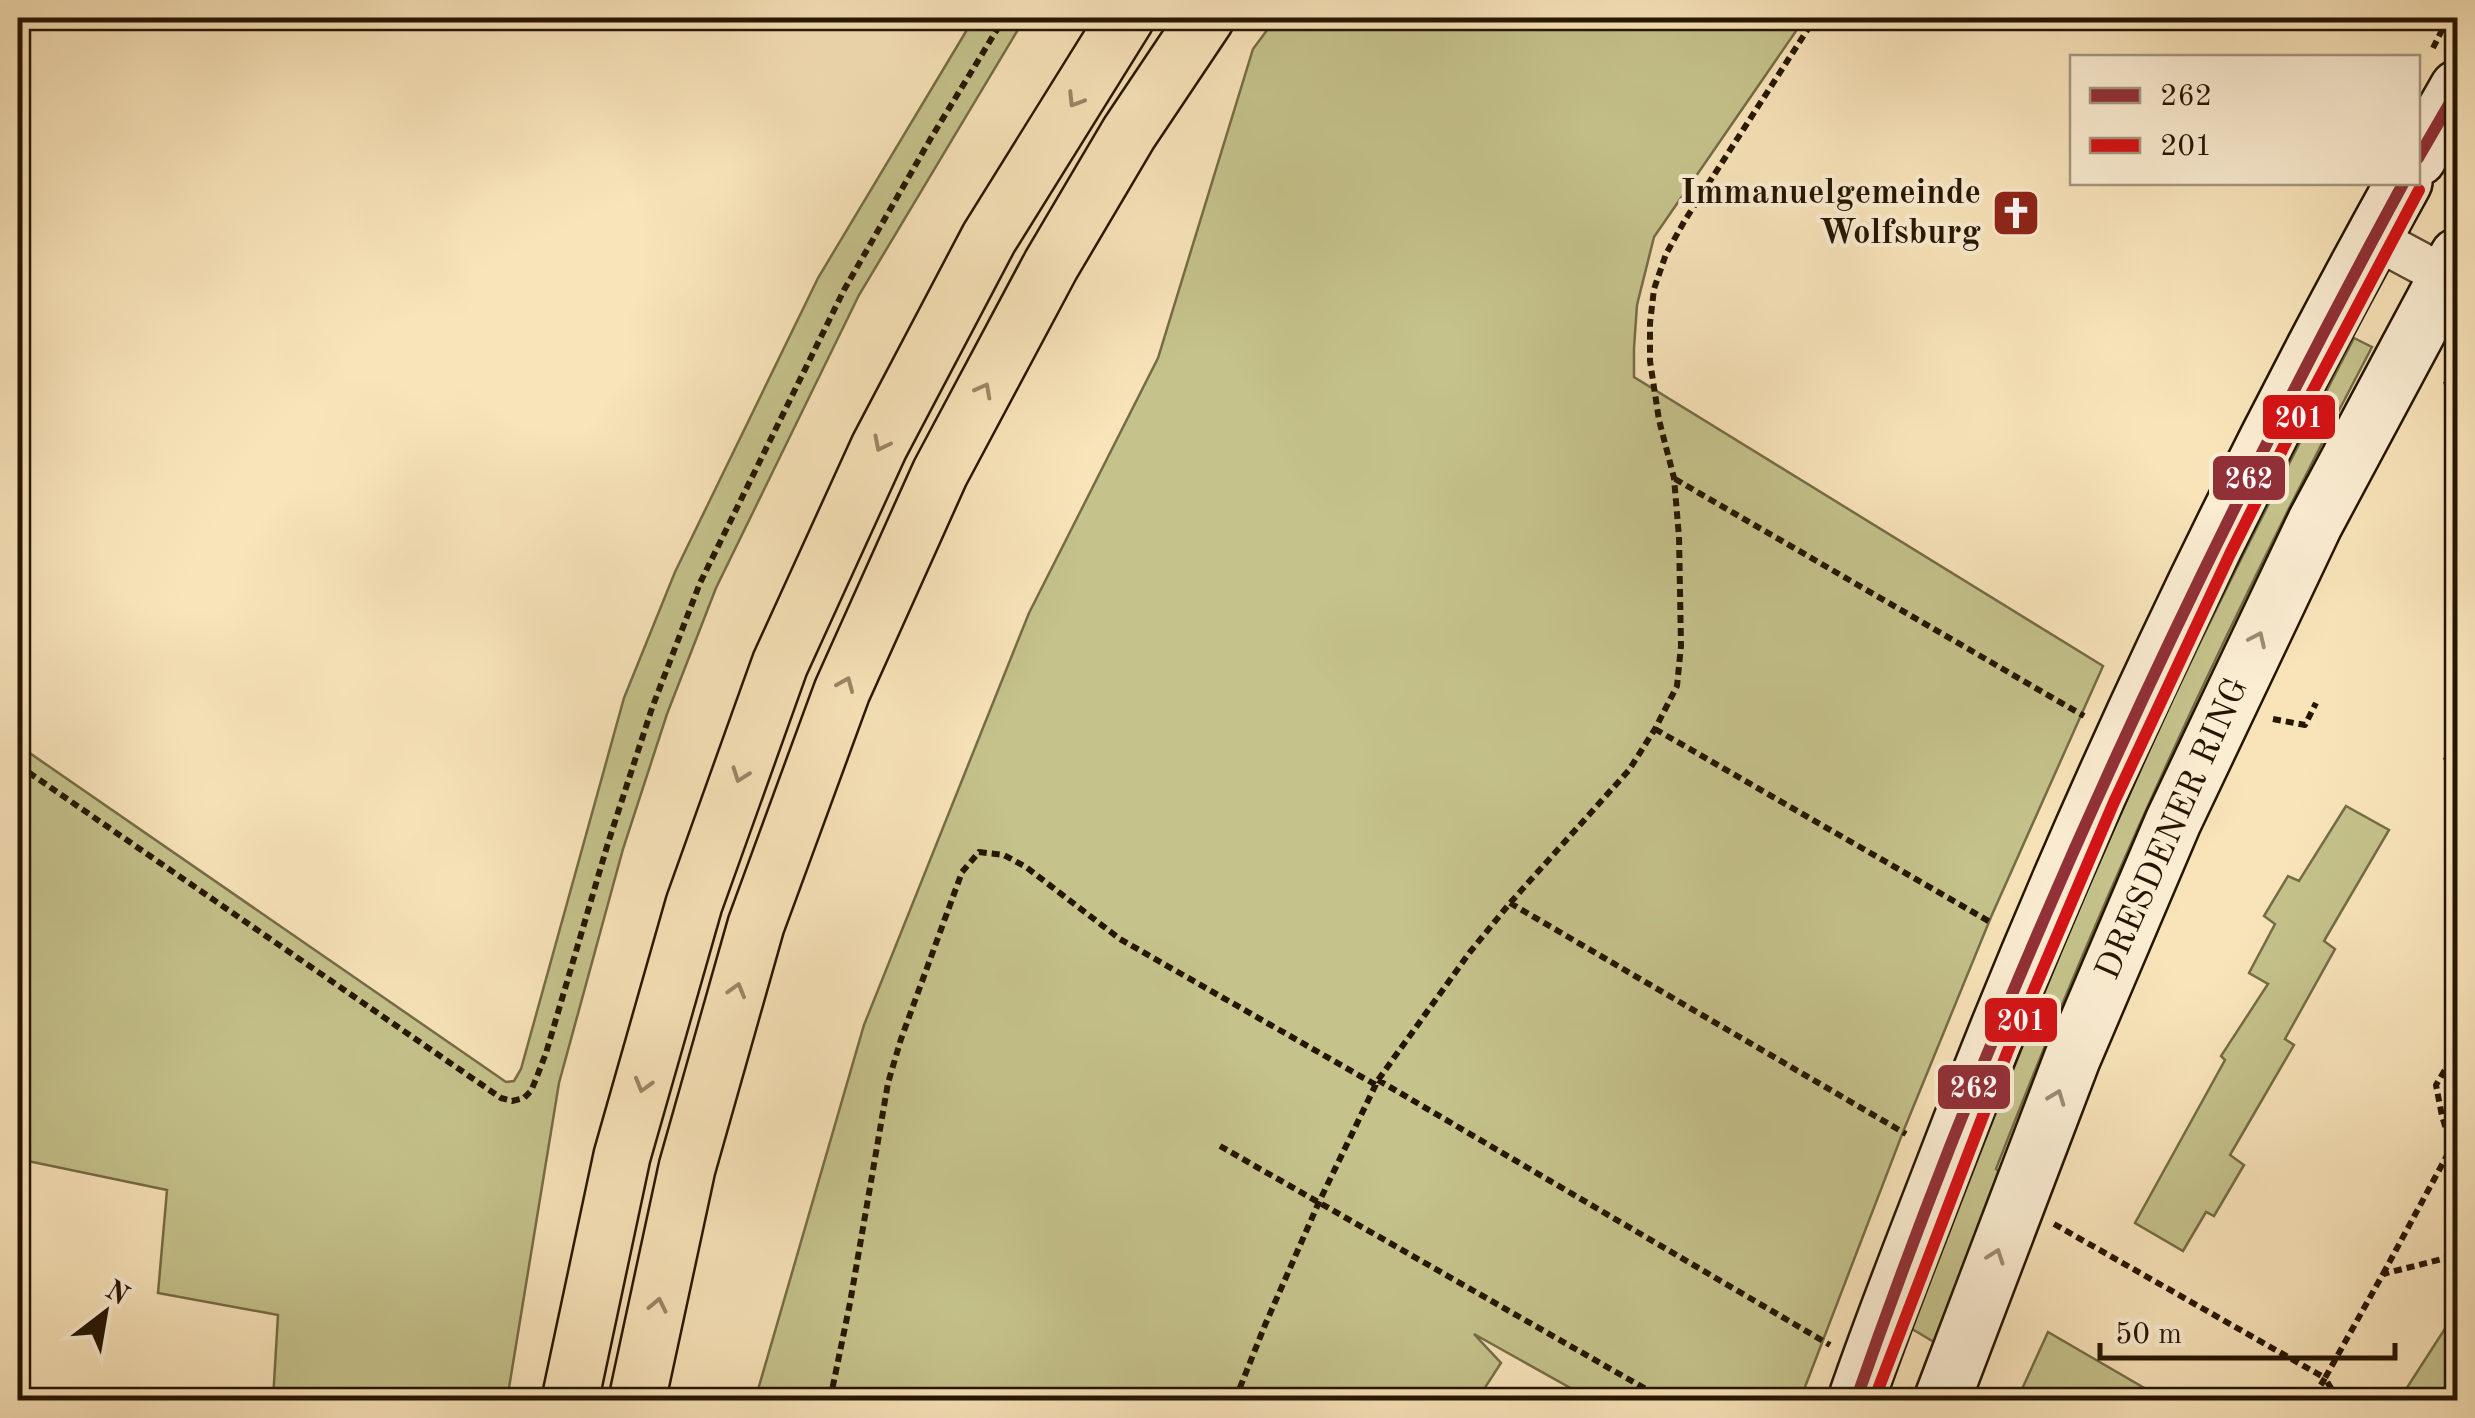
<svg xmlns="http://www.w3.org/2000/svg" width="2475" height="1418" viewBox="0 0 2475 1418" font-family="'Old Standard TT',serif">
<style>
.green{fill:#c5c28b;stroke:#756c46;stroke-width:2.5}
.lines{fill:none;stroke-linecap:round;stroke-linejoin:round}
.street-casing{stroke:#5a4930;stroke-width:45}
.secondary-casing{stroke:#251502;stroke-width:60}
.highway-casing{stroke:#251502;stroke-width:60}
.path{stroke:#251502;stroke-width:6;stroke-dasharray:8 5;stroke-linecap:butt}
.street{stroke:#fbedd2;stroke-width:40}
.secondary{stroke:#fbedd2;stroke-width:55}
.highway{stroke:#f9e4ba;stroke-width:55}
.bus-1-casing{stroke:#fbedd2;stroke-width:20}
.bus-2-casing{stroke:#fbedd2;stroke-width:20}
.bus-1{stroke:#923037;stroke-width:12}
.bus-2{stroke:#d51317;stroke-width:12}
.oneway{stroke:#9a8767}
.oneway2{stroke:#9b8c74}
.labels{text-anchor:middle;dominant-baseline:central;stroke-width:8;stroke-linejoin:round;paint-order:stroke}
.poi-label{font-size:35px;font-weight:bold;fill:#251502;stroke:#fbedd2;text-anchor:end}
.street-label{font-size:35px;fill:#251502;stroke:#fbedd2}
.line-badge{stroke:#fbedd2;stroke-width:4}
.badge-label{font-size:28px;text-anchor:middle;font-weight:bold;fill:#fff}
</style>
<rect width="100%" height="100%" fill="#f9e4ba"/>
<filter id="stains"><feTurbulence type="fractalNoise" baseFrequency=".002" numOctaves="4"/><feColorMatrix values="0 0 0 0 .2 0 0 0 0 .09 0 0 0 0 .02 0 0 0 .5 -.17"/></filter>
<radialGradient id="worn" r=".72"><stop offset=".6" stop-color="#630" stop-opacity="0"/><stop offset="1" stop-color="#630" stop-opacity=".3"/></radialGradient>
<path class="green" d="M 974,18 L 1025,18 L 859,295 L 716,588 L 667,714 L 623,849 L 559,1083 L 507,1400 L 273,1400 L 278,1315 L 158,1293 L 167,1190 L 18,1159 L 18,745 L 506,1082 L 514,1081 L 521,1069 L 624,698 L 675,572 L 818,278 Z
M 1276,18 L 1805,18 L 1654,237 L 1637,305 L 1634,348 L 1634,377 L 2103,666 L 1991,917 L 1903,1132 L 1800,1400 L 1592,1400 L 1474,1334 L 1501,1363 L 1477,1400 L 755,1400 L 864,1025 L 1029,613 L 1158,358 L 1253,49 Z
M 2354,338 L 2372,347 C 2231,614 2105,888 1996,1169 L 2012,1184 L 1949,1351 L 1897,1320 L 1956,1164 L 1976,1162 C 2031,1024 2087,886 2149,751 C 2213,611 2283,474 2354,338 Z
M 2346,806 L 2389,830 L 2324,941 L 2335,949 L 2285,1039 L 2294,1045 L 2230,1155 L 2244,1165 L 2214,1216 L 2206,1212 L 2183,1251 L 2135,1223 L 2225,1060 L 2221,1056 L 2268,984 L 2249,973 L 2275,924 L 2264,916 L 2288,876 L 2299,881 Z
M 2457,1310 L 2457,1400 L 2399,1400 Z
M 2048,1332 L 2165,1400 L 2017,1400 Z"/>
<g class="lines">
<g class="street-casing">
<path id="street" d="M 2374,238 L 2458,283"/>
</g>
<g class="secondary-casing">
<path id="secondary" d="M 2418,158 L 2458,88
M 1856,1400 C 1882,1324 1912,1249 1941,1174 C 2071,833 2227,501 2404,182
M 1942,1400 L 2072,1059 L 2173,822 L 2315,523 L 2458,256"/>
</g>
<g class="highway-casing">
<path id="highway" d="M 570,1400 L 622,1156 L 694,904 L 780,664 L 879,447 L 989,238 L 1126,18
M 637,1400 L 687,1168 L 756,925 L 842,691 L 940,473 L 1051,265 L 1129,133 L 1206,18"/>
</g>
<path class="path" d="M 2433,48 L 2448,18
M 2444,385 L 2458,381
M 1675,479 L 2084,716
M 2273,719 L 2305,725 L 2316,703
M 1655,729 L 1992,923
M 2446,757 L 2458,796
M 18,765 L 501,1098 L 512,1101 L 524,1098 L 531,1091 L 536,1079 L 546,1053 L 608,843 L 652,708 L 700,583 L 844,290 L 931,138 L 1004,18
M 1510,903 L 1906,1134
M 2458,1048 L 2436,1085 L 2442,1116 L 2458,1167
M 1378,1080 L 1830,1345
M 1220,1146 L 1665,1400
M 2054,1224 L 2325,1378 L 2312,1400
M 2383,1274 L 2451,1148
M 830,1400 L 850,1303 L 888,1083 L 901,1039 L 962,872 L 979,852 L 1004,855 L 1026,867 L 1120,939 L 1376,1085
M 1235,1400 L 1265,1325 L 1319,1202 L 1378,1080 L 1470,952 L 1510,903 L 1629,770 L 1655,729 L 1677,686 L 1681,646 L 1679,537 L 1674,478 L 1659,420 L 1650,361 L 1650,323 L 1654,289 L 1666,254 L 1685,220 L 1815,18
M 2338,1400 L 2325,1378 L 2383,1274 L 2458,1255"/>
<use href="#street" class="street"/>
<use href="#secondary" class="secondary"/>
<use href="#highway" class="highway"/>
<g class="bus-1-casing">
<path id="bus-1" d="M 2418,158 L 2458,89
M 1856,1400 C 2003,979 2191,574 2404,182"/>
</g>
<g class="bus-2-casing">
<path id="bus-2" d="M 1874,1400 L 2007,1053 L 2114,802 L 2230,554 L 2291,432 L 2419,190"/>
</g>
<use href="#bus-1" class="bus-1"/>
<use href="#bus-2" class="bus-2"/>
</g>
<defs><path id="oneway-chevron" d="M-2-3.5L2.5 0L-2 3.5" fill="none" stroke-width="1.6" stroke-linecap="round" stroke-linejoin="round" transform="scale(2.5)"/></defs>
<g class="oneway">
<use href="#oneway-chevron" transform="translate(1075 100) rotate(122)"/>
<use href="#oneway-chevron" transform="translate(984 390) rotate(-62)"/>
<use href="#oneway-chevron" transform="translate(881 444) rotate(117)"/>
<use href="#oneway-chevron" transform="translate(846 684) rotate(-67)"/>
<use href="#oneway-chevron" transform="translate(740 775) rotate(110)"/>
<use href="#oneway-chevron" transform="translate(737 990) rotate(-74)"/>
<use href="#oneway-chevron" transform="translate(643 1085) rotate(106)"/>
<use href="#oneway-chevron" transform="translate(658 1305) rotate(-78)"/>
</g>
<g class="oneway2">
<use href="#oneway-chevron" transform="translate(2258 639) rotate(-65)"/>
<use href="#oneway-chevron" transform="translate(2057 1097) rotate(-69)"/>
<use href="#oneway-chevron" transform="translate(1996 1256) rotate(-70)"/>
</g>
<defs>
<g id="church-square" transform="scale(2.5)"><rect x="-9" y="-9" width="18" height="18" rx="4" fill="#8f2418" stroke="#fbedd2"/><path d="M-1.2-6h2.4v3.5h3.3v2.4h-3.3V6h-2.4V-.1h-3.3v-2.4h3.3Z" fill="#fff"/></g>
</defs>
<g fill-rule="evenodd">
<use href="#church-square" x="2016" y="213"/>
</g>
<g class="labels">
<g class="poi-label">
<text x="1981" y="193">Immanuelgemeinde<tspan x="1981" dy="40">Wolfsburg</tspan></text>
</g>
<g class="street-label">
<text transform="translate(2173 829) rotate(-66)">DRESDENER RING</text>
</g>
</g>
<g class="line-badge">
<rect x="2261" y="393" width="76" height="48" rx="10" fill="#d51317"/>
<rect x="2211" y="454" width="76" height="48" rx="10" fill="#923037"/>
<rect x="1983" y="996" width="76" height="48" rx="10" fill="#d51317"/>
<rect x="1936" y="1063" width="76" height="48" rx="10" fill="#923037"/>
</g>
<g class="badge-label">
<text x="2299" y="427">201</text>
<text x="2249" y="488">262</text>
<text x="2021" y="1030">201</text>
<text x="1974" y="1097">262</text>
</g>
<rect width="2475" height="1418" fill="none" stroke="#f9e4ba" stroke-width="60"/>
<rect x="20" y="20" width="2435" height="1378" fill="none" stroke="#251502" stroke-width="5"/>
<rect x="30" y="30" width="2415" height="1358" fill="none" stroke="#251502" stroke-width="2.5"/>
<rect x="2070" y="55" width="350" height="130" fill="#fbedd2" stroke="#a5977f" stroke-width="2.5"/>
<rect x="2090" y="88" width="50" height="15" fill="#923037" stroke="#a5977f" stroke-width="2.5"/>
<text x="2160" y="105" font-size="30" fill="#251502">262</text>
<rect x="2090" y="138" width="50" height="15" fill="#d51317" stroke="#a5977f" stroke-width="2.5"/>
<text x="2160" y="155" font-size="30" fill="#251502">201</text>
<g transform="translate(105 1313) rotate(31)" stroke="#fbedd2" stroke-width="8" paint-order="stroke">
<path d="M0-8L18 38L0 25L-18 38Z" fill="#251502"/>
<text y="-15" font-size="28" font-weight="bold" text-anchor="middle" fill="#251502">N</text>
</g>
<path d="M2100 1343v15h295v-15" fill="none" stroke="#251502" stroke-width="5"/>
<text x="2115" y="1343" font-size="30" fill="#251502" stroke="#fbedd2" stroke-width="8" paint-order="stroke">50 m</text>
<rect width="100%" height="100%" filter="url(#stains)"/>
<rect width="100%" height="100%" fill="url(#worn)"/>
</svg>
